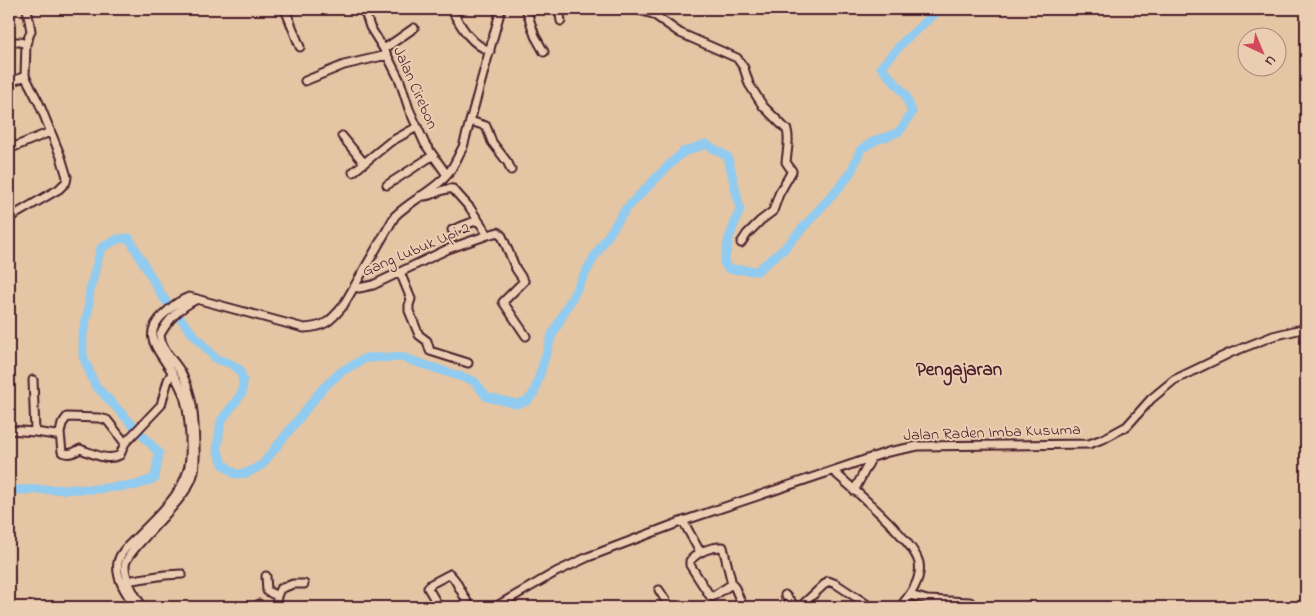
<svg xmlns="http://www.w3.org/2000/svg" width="1315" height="616" viewBox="0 0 1315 616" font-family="'Indie Flower',sans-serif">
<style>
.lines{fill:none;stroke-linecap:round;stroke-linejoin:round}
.river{stroke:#91cbf0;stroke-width:9}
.minor-casing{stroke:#4a1f2b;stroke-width:11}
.minor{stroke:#ebceb2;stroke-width:7}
.labels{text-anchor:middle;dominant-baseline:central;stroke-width:4;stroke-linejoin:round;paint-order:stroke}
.street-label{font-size:16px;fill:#4a1f2b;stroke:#ebceb2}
.quarter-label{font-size:19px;font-weight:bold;fill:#4a1f2b;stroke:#ebceb2}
</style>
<rect width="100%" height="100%" fill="#e4c5a4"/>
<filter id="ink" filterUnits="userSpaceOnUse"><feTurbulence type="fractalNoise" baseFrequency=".02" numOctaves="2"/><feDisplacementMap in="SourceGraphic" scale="10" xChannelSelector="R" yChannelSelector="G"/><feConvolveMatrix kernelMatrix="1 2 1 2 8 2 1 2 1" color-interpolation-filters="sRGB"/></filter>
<g filter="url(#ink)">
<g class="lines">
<path class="river" d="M 9,490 L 94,489 L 137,485 L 155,478 L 159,453 L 95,385 L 83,356 L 83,334 L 88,312 L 90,290 L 101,248 L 118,239 L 129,238 L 162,296 L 192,333 L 216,359 L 229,363 L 240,370 L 243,381 L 242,393 L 221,421 L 217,449 L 223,464 L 235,474 L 247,473 L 262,465 L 323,388 L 342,371 L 366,358 L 401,357 L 474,381 L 487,397 L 516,404 L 527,401 L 534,393 L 552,335 L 594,257 L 625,210 L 666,168 L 683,152 L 706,144 L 728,157 L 740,209 L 729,238 L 724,263 L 729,269 L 757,271 L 784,249 L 841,185 L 850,174 L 861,149 L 876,140 L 889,136 L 898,132 L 903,127 L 912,112 L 905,94 L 881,67 L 905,40 L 940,9"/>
<g class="minor-casing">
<path id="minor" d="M 285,9 L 300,47
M 364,9 L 370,27 L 385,51 L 400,81 L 409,109 L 425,144 L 447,175
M 451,9 C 461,26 470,44 490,51
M 526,9 L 535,36 L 544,52
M 559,9 L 561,21
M 635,9 L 653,14 L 680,33 L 737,58 L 744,68 L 749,84 L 763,106 L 787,130 C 790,140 787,152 786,162 L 792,171 L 779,194 L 773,211 L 760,221 L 747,234 L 741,243
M 9,42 L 20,42 L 26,44 L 25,76 L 39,103 L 61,157 L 67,177 L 66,182 L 59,189 L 9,218
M 26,44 L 31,31 L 27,9
M 384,49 L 414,28
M 305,81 L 344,65 L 387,55
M 9,83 L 25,76
M 470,121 L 486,126 L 492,142 L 508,163 L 511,170
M 342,136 L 364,163
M 9,149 L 50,132
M 353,172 L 390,142 L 417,127
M 387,185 L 432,156
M 420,196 C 432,198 442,187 453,189 L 470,208 L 488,235 L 498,232 L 502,236 L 516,269 L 524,281 L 503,302 L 526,336
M 452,230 L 478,220
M 400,272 L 411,299 L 409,305 L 409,311 L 419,335 L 427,341 L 430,351 L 468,363
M 354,287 L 359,288 L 373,285 L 448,249 L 488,235
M 33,380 L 35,432
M 9,430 L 35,432 L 56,435 L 60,433 L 62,424 L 67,417 L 99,418 L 107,420 L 125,443 L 161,405 L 168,380 L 172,373
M 60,433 L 62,452 C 70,455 73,453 80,449 C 92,453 107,462 120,455 L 125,443
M 833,471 C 852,488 914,540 919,563 C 922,580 910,595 900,607
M 854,491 L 872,457
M 683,521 L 700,552
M 266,576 L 267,591 L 277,596
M 126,581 L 165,575 L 182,574
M 732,584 L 712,597 L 710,596 L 690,565 L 690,561 C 697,552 712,546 723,547 L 732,584 L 735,588 L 743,607
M 659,590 L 670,607
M 785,595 L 796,607
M 910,595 L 927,600 L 970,602
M 136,607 C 127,595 115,578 118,562 C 120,552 129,545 136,538 C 157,516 189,490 190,457 C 191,439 189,410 183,393 C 179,384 174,374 168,366 C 156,347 142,334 164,314 C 172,307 179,300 189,297 L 304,328 C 324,327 330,322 343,306 L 395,216 C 411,200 434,191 448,174 C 454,166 458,156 463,147 L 501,9
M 143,607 C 135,596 125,580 125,566 C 124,551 186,502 193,475 C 196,466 195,455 195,445 C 194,420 194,397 182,374 C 175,361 161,351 160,335 C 168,319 181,307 197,299
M 259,607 L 259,604
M 276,607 L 277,596 L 280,589 L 293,584 L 304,584
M 439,607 L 428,588 L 431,584 L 450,574 L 455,580 L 470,607
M 495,607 L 556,572 L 588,557 L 683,521 L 888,452 L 918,446 L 1089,444 L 1105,438 L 1127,426 L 1151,399 L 1174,380 L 1230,353 L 1273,336 L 1306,328
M 800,607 L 828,581 L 836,584 L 871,607"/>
</g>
<use href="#minor" class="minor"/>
</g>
</g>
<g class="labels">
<g class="street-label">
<text transform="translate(415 88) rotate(66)">Jalan Cirebon</text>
<text transform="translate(416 250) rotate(-23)">Gang Lubuk Upi 2</text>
<text transform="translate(992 433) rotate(-2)">Jalan Raden Imba Kusuma</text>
</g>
<g class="quarter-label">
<text x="959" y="370">Pengajaran</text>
</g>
</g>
<rect width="1315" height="616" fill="none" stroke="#ebceb2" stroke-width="30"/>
<rect x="15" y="15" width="1285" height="586" fill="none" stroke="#4a1f2b" stroke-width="2" filter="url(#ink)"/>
<g transform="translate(1262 52) rotate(136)"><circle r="24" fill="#ebceb2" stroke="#ab887c"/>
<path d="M0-4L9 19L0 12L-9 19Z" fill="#d1495b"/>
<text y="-8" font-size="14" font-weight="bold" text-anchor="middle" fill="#4a1f2b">U</text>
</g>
</svg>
